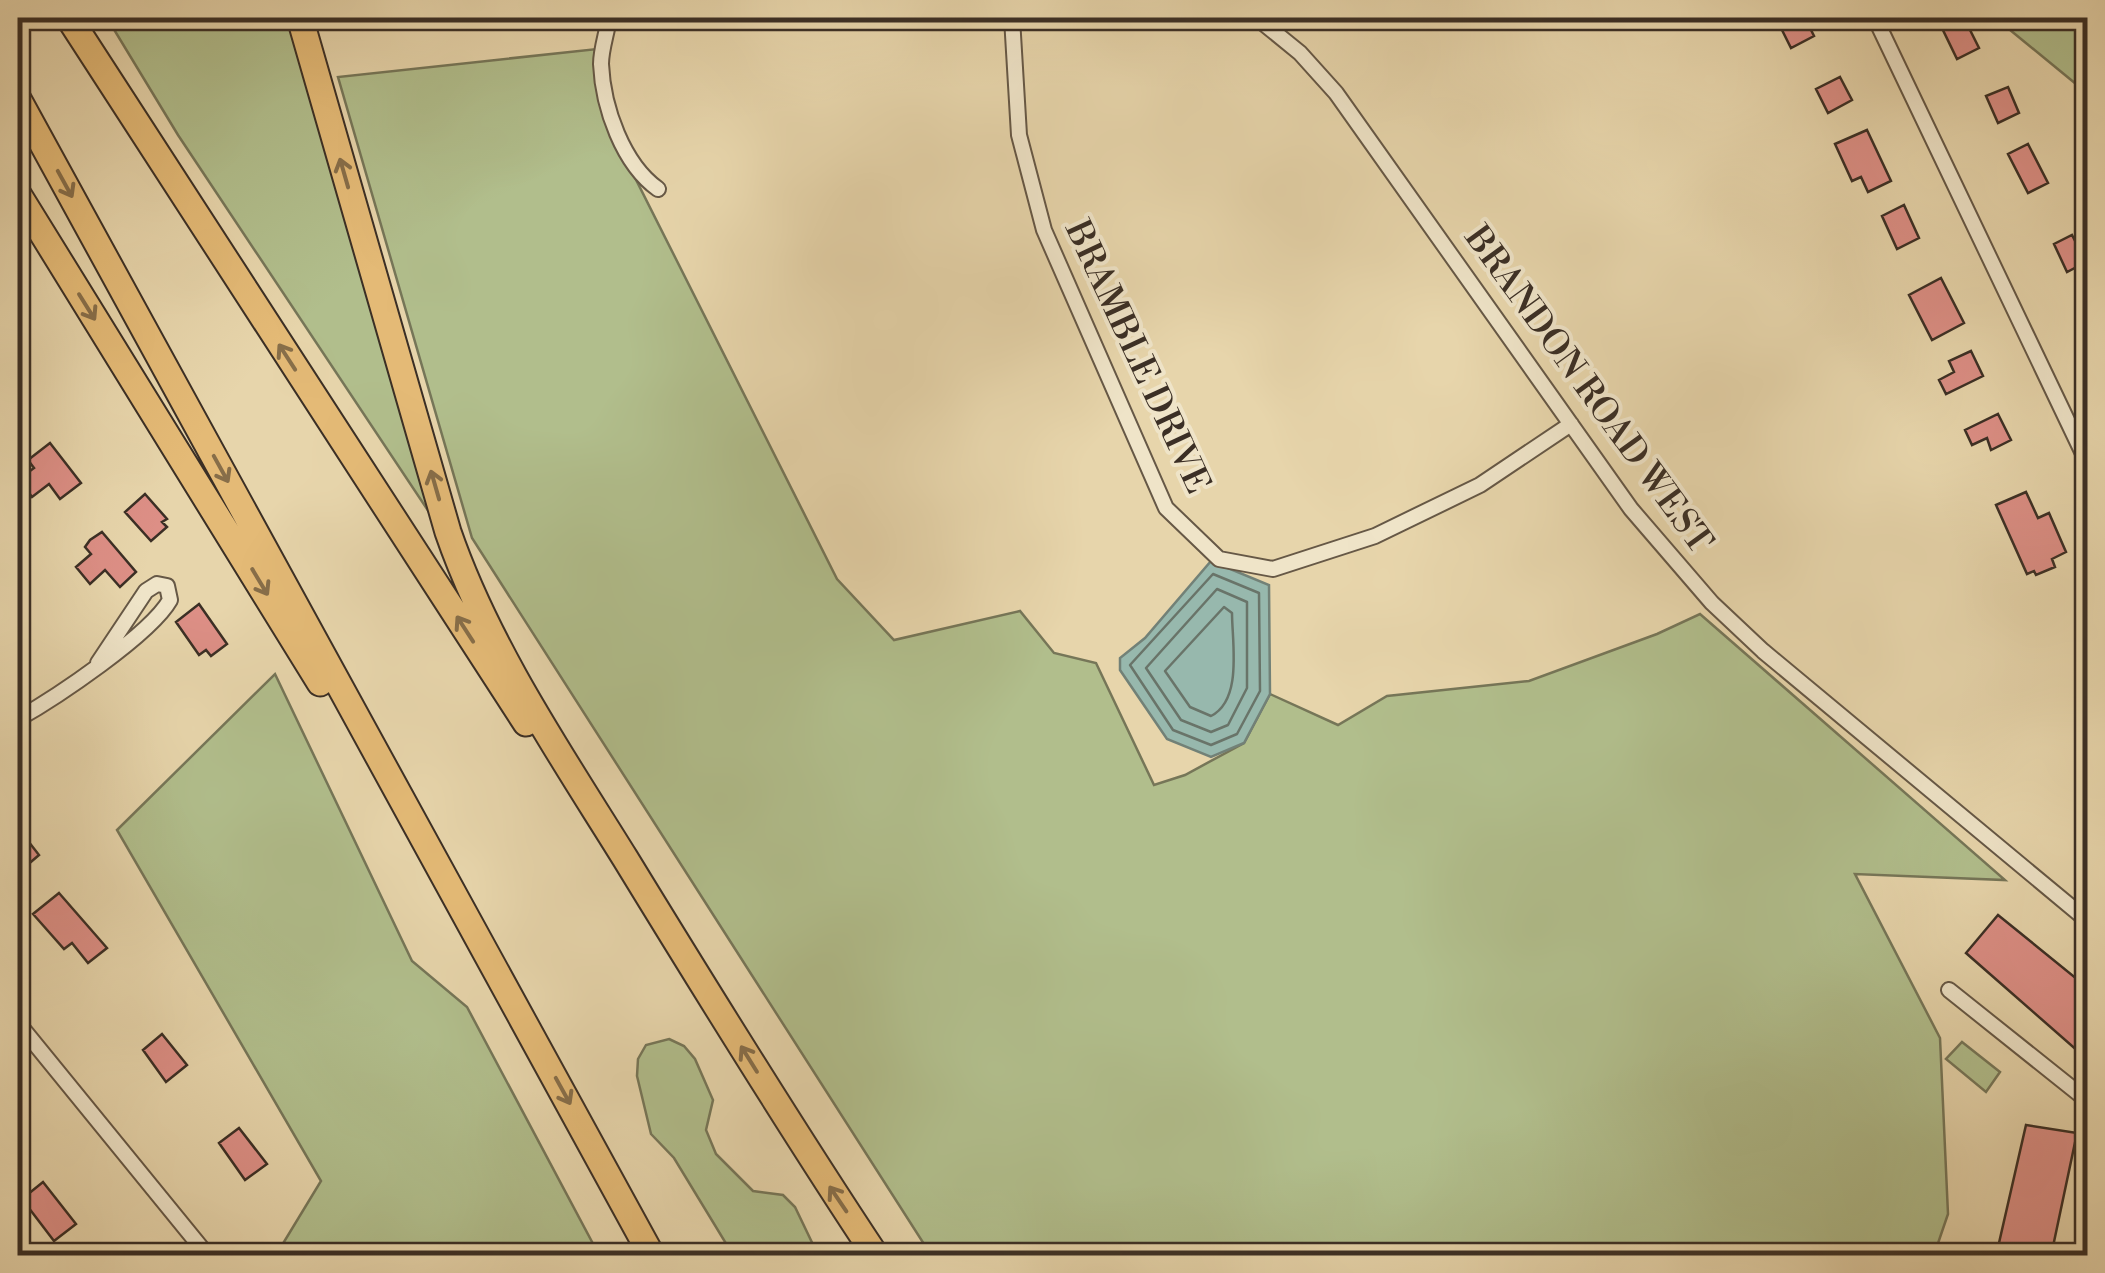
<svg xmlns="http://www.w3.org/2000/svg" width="2105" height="1273" viewBox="0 0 2105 1273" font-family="'Libre Bodoni',serif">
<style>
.green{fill:#b1be8c;stroke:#767658;stroke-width:2.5}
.water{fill:#97b8ad;stroke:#728177;stroke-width:2.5}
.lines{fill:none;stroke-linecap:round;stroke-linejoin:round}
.shore{stroke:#697469;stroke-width:2.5}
.building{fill:#dd8f86;stroke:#3b2f25;stroke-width:2.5}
.minor-casing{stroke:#665846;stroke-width:18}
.motorway-casing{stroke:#3b2f25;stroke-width:29}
.minor{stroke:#efe4c8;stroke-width:14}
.motorway{stroke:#e4ba76;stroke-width:25}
.oneway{stroke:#876e49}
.labels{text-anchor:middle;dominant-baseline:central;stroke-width:8;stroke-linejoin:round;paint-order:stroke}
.street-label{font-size:35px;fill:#3b2f25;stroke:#efe4c8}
</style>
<rect width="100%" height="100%" fill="#e7d5ab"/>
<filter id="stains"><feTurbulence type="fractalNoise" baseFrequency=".002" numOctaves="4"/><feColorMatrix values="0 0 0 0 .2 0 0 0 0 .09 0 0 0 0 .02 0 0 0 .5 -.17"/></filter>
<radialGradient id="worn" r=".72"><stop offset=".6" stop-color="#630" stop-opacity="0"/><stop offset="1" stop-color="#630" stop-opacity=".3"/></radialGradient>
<path class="green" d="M 107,18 L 287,18 L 431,515 L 178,135 Z
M 2002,18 L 2087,18 L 2087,93 L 2004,25 Z
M 597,49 L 610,128 L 837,579 L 894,640 L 1020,611 L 1054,653 L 1096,663 L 1154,785 L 1185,775 L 1244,743 L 1270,694 L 1338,725 L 1387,696 L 1529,681 L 1657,634 L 1700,614 L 2005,880 L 1855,874 L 1940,1038 L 1948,1214 L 1934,1255 L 931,1255 L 472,538 L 338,77 Z
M 275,674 L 412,961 L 467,1007 L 599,1255 L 276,1255 L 321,1181 L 117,830 Z
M 669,1039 L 684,1046 L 695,1059 L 713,1100 L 706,1130 L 716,1154 L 753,1191 L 783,1195 L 795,1207 L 818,1255 L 733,1255 L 674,1158 L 651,1134 L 637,1076 L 638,1059 L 646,1045 Z
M 1962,1042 L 2000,1072 L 1986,1092 L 1946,1059 Z"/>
<path class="water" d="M 1211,561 L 1269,585 L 1270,694 L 1244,743 L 1211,757 L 1167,739 L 1120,670 L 1120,658 L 1145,638 Z"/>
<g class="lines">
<path class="shore" d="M 1213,574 L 1259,593 L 1260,691 L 1237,734 L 1211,745 L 1173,730 L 1130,665 Z
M 1217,589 L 1247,602 L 1247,688 L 1228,725 L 1211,732 L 1181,720 L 1146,668 Z
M 1224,607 L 1232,613 C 1232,642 1243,700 1211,716 L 1190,707 L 1165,671 Z"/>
</g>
<path class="building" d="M 1776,18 L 1805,18 L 1814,36 L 1791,48 Z
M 1958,18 L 1964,18 L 1979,48 L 1957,59 L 1941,26 Z
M 1840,77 L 1852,100 L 1828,113 L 1816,89 Z
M 2008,87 L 2019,113 L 1998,123 L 1986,96 Z
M 1867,130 L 1891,181 L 1868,192 L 1861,177 L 1852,181 L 1835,144 Z
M 2028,144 L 2048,183 L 2028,193 L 2008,154 Z
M 1904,205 L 1919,238 L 1897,249 L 1882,216 Z
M 2072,235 L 2086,262 L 2067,272 L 2054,244 Z
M 1941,278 L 1964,323 L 1932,340 L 1909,295 Z
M 1971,351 L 1983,376 L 1946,394 L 1939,380 L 1954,372 L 1949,361 Z
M 1998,414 L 2011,440 L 1991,450 L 1987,438 L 1972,445 L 1965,430 Z
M 50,443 L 81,483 L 60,499 L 49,484 L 32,497 L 19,479 L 34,468 L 28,460 Z
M 2026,492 L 2038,518 L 2049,513 L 2066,552 L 2052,559 L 2055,567 L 2036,575 L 2034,571 L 2027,574 L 1996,505 Z
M 145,494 L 167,519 L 162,522 L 167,527 L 151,541 L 125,512 Z
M 102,532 L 136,572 L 120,587 L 105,570 L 90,584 L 76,567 L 91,554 L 85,547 L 90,540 Z
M 199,604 L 227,644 L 211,656 L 206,650 L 199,655 L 176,622 Z
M 18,828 L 39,855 L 18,873 Z
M 59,893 L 107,948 L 88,963 L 72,943 L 64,949 L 33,914 Z
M 1998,915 L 2088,988 L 2088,1060 L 1966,953 Z
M 162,1034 L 187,1065 L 166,1082 L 143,1050 Z
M 2026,1125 L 2077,1133 L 2051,1256 L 1996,1256 Z
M 239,1128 L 267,1164 L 245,1180 L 219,1143 Z
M 43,1182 L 76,1224 L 54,1241 L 22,1199 Z"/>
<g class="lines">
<g class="minor-casing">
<path id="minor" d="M 609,18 C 607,33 601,49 601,64 C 603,108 623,164 658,189
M 1012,18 L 1019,135 L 1044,230 L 1166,508 L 1219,559 L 1273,569 L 1375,536 L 1480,485 L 1571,424
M 1257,18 L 1300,53 L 1336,93 L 1631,509 L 1712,603 L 1763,651 L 2088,921
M 1875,18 L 2088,464
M 18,719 C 55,698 150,635 170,600 L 167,586 L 157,584 L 146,591 L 98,663
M 1949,990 L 2088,1101
M 18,1023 L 208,1256"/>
</g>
<g class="motorway-casing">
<path id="motorway" d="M 69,18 L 526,723
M 300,18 L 448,532 C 488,648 561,755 625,858 C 707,992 789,1125 876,1256
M 18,99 L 652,1256
M 18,194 L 320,683"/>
</g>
<use href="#minor" class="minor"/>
<use href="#motorway" class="motorway"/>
</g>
<defs><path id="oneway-shaft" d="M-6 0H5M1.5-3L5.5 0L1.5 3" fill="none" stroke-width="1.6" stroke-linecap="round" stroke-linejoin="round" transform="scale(2.5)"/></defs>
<g class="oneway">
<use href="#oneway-shaft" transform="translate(344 173) rotate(-106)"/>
<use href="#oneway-shaft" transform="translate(65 184) rotate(61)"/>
<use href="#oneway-shaft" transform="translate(87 307) rotate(58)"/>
<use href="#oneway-shaft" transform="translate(287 357) rotate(-123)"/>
<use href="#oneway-shaft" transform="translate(221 469) rotate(61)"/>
<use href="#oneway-shaft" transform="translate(435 485) rotate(-106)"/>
<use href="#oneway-shaft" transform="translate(260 582) rotate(59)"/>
<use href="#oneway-shaft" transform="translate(465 629) rotate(-123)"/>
<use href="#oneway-shaft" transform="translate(749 1059) rotate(-122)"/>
<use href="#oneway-shaft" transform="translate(563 1091) rotate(61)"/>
<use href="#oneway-shaft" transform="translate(838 1199) rotate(-124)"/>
</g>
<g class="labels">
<g class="street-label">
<text transform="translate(1137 357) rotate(65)">BRAMBLE DRIVE</text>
<text transform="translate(1588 390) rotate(54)">BRANDON ROAD WEST</text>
</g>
</g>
<rect width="2105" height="1273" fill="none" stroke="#e7d5ab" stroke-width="60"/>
<rect x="20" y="20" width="2065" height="1233" fill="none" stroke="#3b2f25" stroke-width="5"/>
<rect x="30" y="30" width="2045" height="1213" fill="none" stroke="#3b2f25" stroke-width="2.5"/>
<rect width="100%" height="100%" filter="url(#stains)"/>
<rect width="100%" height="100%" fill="url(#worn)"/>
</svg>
